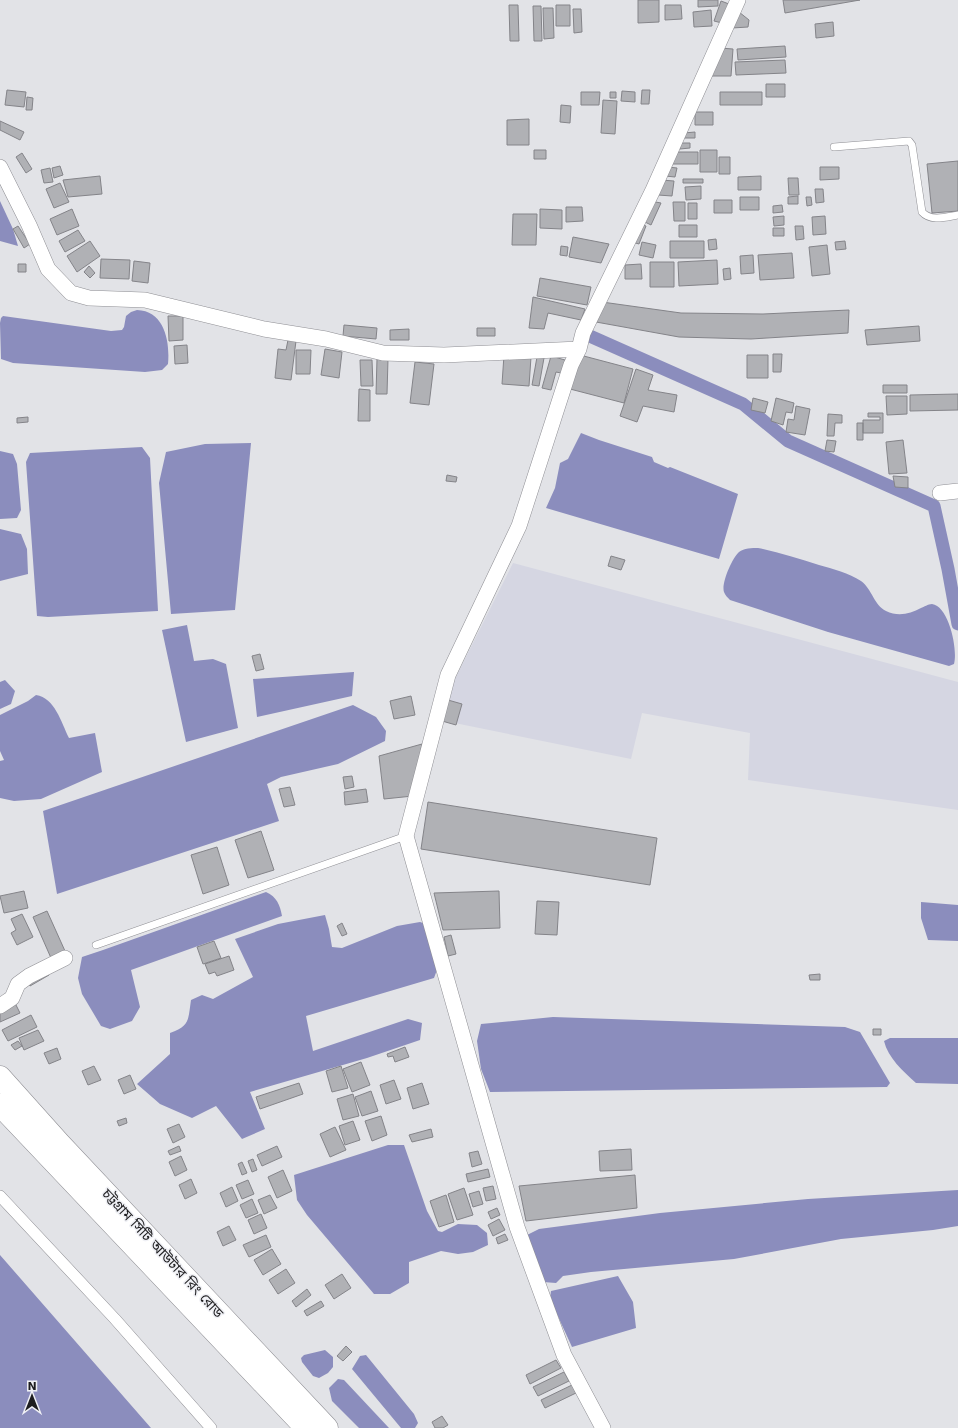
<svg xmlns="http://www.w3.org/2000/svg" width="958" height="1428" viewBox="0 0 958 1428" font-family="'DejaVu Sans','Noto Sans Bengali',sans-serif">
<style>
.built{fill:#d5d6e2}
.water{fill:#8b8dbd}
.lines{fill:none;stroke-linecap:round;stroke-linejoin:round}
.canal{stroke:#8b8dbd;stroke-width:13}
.building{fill:#b0b1b5;stroke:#848489}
.service-casing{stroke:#8f8f94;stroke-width:8}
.pedestrian-casing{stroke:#8f8f94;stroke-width:12}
.minor-casing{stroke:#8f8f94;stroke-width:16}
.primary-casing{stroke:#8f8f94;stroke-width:23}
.service{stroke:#fff;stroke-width:7}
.pedestrian{stroke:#fff;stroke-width:11}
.minor{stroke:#fff;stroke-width:15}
.primary{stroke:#fff;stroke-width:22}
.labels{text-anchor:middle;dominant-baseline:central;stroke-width:3;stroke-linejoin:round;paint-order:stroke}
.street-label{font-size:14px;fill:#1d1d1f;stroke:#eff0f5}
</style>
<rect width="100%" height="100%" fill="#e2e3e7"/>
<path class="built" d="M 513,563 L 958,682 L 958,810 L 748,780 L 750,733 L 642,713 L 631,759 L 435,719 Z"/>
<path class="water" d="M 0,201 L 13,229 L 18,246 L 0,241 Z
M 137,310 C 165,311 170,342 168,364 L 162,370 L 145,372 L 13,363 L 1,359 L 0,323 L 1,318 L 3,316 L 111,331 L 122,330 L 124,327 L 126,316 L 131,312 Z
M 581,433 L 599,440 L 652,457 L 654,462 L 668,468 L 670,467 L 738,494 L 719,559 L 546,508 L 555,488 L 560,463 L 568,459 Z
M 251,443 L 235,610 L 171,614 L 159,483 L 166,452 L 205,444 Z
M 142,447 L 150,458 L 158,611 L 48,617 L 37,616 L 26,462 L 30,453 Z
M 0,451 L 13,454 L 17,464 L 21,510 L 17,518 L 0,519 Z
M 0,529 L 21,534 L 27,549 L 28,574 L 0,581 Z
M 758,548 C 778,552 799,559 819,565 C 833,569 849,573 861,581 C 872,589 874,605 886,611 C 898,617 910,614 921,608 C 924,607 928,604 932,604 C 949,606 958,650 954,664 L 949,666 L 942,664 L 828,632 L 730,600 C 728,598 725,595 724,592 C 721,584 732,558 739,552 C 744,548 752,548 758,548 Z
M 187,625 L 194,661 L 213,659 L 226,664 L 238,728 L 186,742 L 162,630 Z
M 354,672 L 352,696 L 257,717 L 253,679 Z
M 5,680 L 15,691 L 11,704 L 0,709 L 0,682 Z
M 36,695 C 55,698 61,722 69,738 L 95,733 L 102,772 L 41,799 L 14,801 L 0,798 L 0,761 L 4,760 L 0,751 L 0,715 L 28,701 Z
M 353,705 L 376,717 L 386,731 L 385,741 L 338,764 L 281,777 L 267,784 L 279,821 L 57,894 L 43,811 Z
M 266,892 C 277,897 280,905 282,916 L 131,970 L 140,1007 L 132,1021 L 110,1029 L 101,1026 L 82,994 L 78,978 L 82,957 L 103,950 Z
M 921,902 L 958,905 L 958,941 L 928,940 L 921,918 Z
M 325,915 L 329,929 L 332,947 L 342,948 L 397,926 L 420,922 L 429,925 L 438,967 L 434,978 L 306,1016 L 313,1051 L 408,1019 L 422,1023 L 420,1040 L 367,1058 L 250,1092 L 265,1129 L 242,1139 L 216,1106 L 192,1118 L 160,1104 L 137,1084 L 170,1054 L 170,1033 C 190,1026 188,1020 191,1000 L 202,995 L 213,999 L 253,977 L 235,939 L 278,924 Z
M 553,1017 L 845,1027 L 860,1032 L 890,1083 L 887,1087 L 490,1092 L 481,1069 L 477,1041 L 481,1024 Z
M 890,1038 L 958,1038 L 958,1084 L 916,1083 C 903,1071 888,1058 884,1041 Z
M 388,1145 L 404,1145 L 427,1211 L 438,1231 L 442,1232 L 458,1224 L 477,1225 L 487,1233 L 488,1245 L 473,1252 L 458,1254 L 441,1251 L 409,1262 L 409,1283 L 390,1294 L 374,1294 L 307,1215 L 297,1200 L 294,1175 Z
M 958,1190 L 958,1226 L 933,1230 L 841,1239 L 734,1259 L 591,1272 L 563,1276 L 556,1283 L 543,1282 L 527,1235 L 539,1229 L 660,1213 L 808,1199 Z
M 0,1255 L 151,1428 L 0,1428 Z
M 618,1276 L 633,1302 L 636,1328 L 572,1347 L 550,1299 L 551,1291 Z
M 325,1350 L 333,1357 L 333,1367 L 328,1373 L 319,1378 L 313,1376 L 302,1362 L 301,1358 L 304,1355 Z
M 366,1355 L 414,1414 L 418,1423 L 415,1428 L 401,1428 L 352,1369 L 360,1356 Z
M 338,1379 L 344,1380 L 389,1428 L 359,1428 L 332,1401 L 329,1388 Z"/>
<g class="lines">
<path class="canal" d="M 583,333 L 743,404 L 788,441 L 934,506 L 948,569 L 958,624"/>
</g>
<path class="building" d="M 638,0 L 659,0 L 659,22 L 638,23 Z
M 698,0 L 718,0 L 718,6 L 698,7 Z
M 783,0 L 860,0 L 785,13 Z
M 721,1 L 729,4 L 722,23 L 714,21 Z
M 509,5 L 518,5 L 519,41 L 510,41 Z
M 556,5 L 570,5 L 570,26 L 556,26 Z
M 665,5 L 681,5 L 682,19 L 665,20 Z
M 533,6 L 541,6 L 542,41 L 534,41 Z
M 543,8 L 553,8 L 554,38 L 544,39 Z
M 573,9 L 581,9 L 582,32 L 574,33 Z
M 711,10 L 712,26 L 694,27 L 693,12 Z
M 739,12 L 749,20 L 748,27 L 732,28 Z
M 833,22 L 834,36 L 816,38 L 815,24 Z
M 785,46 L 786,57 L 738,60 L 737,49 Z
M 720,48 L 733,49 L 731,76 L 710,76 Z
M 785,60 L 786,73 L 736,75 L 735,62 Z
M 766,84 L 785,84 L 785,97 L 766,97 Z
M 7,90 L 26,92 L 24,107 L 5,105 Z
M 642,90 L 650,90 L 649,104 L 641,104 Z
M 622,91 L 635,92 L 635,102 L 621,101 Z
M 581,92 L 600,92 L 599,105 L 581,105 Z
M 610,92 L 616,92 L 616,98 L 610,98 Z
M 720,92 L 762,92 L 762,105 L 720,105 Z
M 27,97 L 33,98 L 32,110 L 26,110 Z
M 603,100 L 617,101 L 615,134 L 601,133 Z
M 561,105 L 571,106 L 570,123 L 560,122 Z
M 695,112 L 713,112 L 713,125 L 695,125 Z
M 529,119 L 529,145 L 507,145 L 507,120 Z
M 0,121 L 24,132 L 20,140 L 0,130 Z
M 695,132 L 695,138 L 684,138 L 684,133 Z
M 680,143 L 690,143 L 690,148 L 680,149 Z
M 534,150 L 546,150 L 546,159 L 534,159 Z
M 700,150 L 717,150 L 717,172 L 700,172 Z
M 674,152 L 698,152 L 698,164 L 672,164 Z
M 22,153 L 32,169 L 26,173 L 16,157 Z
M 719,157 L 730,157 L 730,174 L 719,174 Z
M 958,161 L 958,211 L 932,213 L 927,164 Z
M 60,166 L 63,175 L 54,178 L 52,168 Z
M 668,167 L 677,168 L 675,177 L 665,176 Z
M 820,167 L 839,167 L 839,179 L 820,180 Z
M 50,168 L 53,182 L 44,183 L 41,170 Z
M 100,176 L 102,194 L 68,197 L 63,180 Z
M 761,176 L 761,190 L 738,190 L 738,177 Z
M 788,178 L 798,178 L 799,195 L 789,195 Z
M 683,179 L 703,179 L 703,183 L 683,183 Z
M 661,180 L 674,181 L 672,196 L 658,195 Z
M 60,183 L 69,202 L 54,208 L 46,189 Z
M 701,186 L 701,199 L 686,200 L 685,187 Z
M 815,189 L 823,189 L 824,202 L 816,203 Z
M 798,196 L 798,204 L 788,204 L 788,197 Z
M 740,197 L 759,197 L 759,210 L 740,210 Z
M 806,197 L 811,197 L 812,205 L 807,206 Z
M 714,200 L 732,200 L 732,213 L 714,213 Z
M 650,201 L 661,203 L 651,225 L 641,220 Z
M 673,202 L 685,202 L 685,221 L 674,221 Z
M 688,203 L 697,203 L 697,219 L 688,219 Z
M 782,205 L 783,212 L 773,213 L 773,206 Z
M 566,207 L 582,207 L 583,221 L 566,222 Z
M 72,209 L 79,226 L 57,235 L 50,219 Z
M 540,209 L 562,210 L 562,229 L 540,228 Z
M 513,214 L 537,214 L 536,245 L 512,245 Z
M 784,216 L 784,225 L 774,226 L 773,217 Z
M 825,216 L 826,234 L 813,235 L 812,217 Z
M 639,224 L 646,226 L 639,244 L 632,242 Z
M 679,225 L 697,225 L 697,237 L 679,237 Z
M 18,226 L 30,244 L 24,248 L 13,229 Z
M 795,226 L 803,226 L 804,239 L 796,240 Z
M 773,228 L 784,228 L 784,236 L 773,236 Z
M 78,230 L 85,241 L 65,252 L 59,241 Z
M 573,237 L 609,244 L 601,263 L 569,257 Z
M 716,239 L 717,249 L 709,250 L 708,240 Z
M 90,241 L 100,256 L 77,272 L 67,256 Z
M 670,241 L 704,241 L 704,258 L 670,258 Z
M 845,241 L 846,249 L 836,250 L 835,242 Z
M 642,242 L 656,245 L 653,258 L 639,255 Z
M 827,245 L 830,274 L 812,276 L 809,247 Z
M 561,246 L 568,247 L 567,256 L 560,255 Z
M 792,253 L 794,278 L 760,280 L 758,255 Z
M 753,255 L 754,273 L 741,274 L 740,256 Z
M 101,259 L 130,260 L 129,279 L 100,278 Z
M 717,260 L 718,284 L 679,286 L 678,262 Z
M 134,261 L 150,263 L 148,283 L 132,281 Z
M 650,262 L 674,262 L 674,287 L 650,287 Z
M 18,264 L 26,264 L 26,272 L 18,272 Z
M 641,264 L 642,279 L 625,279 L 625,265 Z
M 89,266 L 95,273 L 90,278 L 84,272 Z
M 730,268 L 731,279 L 724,280 L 723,269 Z
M 540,278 L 591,287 L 587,305 L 537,296 Z
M 533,297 L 585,309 L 581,320 L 548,313 L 544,329 L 529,328 Z
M 602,302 L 681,313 L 763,314 L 849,310 L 848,333 L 751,339 L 679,337 L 596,322 Z
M 168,316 L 183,316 L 183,340 L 169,341 Z
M 344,325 L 377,328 L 376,339 L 343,336 Z
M 919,326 L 920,341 L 867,345 L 865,330 Z
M 477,328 L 495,328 L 495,336 L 477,336 Z
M 409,329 L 409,340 L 390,340 L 390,330 Z
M 288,340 L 296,341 L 291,380 L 275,378 L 278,349 L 286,350 Z
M 187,345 L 188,363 L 175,364 L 174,346 Z
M 325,349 L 342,352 L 339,378 L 321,375 Z
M 296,350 L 311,350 L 310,374 L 296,374 Z
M 773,354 L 782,354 L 781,372 L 773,372 Z
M 504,355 L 531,357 L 529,386 L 502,384 Z
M 580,355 L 633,369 L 624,403 L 570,389 Z
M 747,355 L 768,355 L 768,378 L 747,378 Z
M 551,356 L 565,360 L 561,373 L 556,372 L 551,390 L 542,388 Z
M 537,357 L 544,358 L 539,386 L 532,385 Z
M 377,359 L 388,359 L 387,394 L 376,394 Z
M 360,360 L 372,360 L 373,386 L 361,386 Z
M 415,362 L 434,364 L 429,405 L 410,403 Z
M 636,369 L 653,375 L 648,390 L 677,395 L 674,412 L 643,406 L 637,422 L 620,416 Z
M 883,385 L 907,385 L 907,393 L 883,393 Z
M 359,389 L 370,390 L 370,421 L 358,421 Z
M 958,394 L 958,410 L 910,411 L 910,395 Z
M 886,396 L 907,396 L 907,414 L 887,415 Z
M 753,398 L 768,402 L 765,413 L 751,410 Z
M 776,398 L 794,403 L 792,413 L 786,412 L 783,425 L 771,421 Z
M 796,406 L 810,409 L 805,435 L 786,432 L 788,419 L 794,420 Z
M 868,413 L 883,413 L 883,433 L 863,433 L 863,420 L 880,420 L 880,417 L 868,417 Z
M 828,414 L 842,415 L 842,423 L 835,423 L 834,436 L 827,436 Z
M 28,417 L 28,422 L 17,423 L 17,418 Z
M 857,423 L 863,423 L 863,440 L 857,440 Z
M 827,440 L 836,441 L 834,452 L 825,451 Z
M 903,440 L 907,473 L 889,474 L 886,442 Z
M 447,475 L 457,477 L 456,482 L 446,481 Z
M 893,476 L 908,477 L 908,488 L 895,487 Z
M 611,556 L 625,560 L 621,570 L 608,566 Z
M 260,654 L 264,669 L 256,671 L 252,656 Z
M 411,696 L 415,715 L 394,719 L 390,701 Z
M 448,700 L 462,704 L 456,725 L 442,721 Z
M 422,744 L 413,796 L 384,799 L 379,756 Z
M 352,776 L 354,787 L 345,789 L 343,777 Z
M 290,787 L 295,805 L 284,807 L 279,789 Z
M 366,789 L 368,802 L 345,805 L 344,792 Z
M 428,802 L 657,838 L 650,885 L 421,849 Z
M 261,831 L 274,870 L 248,878 L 235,840 Z
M 217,847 L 229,885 L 203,894 L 191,855 Z
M 24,891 L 28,908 L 4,913 L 0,896 Z
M 499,891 L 500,928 L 443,930 L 434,893 Z
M 537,901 L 559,902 L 557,935 L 535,934 Z
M 47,911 L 65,951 L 51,958 L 33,917 Z
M 22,914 L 33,937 L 17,945 L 11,933 L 16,930 L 11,919 Z
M 342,923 L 347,934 L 342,936 L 337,926 Z
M 451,935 L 456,954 L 448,956 L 444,937 Z
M 214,941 L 221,958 L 203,964 L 197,947 Z
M 229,956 L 234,970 L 217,976 L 215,972 L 209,974 L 205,964 Z
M 44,967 L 49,975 L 30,986 L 25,978 Z
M 820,974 L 820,980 L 810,980 L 809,975 Z
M 13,999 L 20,1013 L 0,1022 L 0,1005 Z
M 31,1015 L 37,1027 L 8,1041 L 2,1030 Z
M 873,1029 L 881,1029 L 881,1035 L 873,1035 Z
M 38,1030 L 44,1041 L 24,1050 L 19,1038 Z
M 18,1041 L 22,1046 L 15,1050 L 11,1045 Z
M 405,1047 L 409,1057 L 395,1062 L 393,1056 L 388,1057 L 387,1054 Z
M 57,1048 L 61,1059 L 49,1064 L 44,1053 Z
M 361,1062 L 370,1085 L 352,1092 L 343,1069 Z
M 94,1066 L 101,1080 L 88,1085 L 82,1071 Z
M 341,1066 L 348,1088 L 332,1092 L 326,1071 Z
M 130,1075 L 136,1089 L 124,1094 L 118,1080 Z
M 394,1080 L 401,1099 L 386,1104 L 380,1085 Z
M 299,1083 L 303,1094 L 260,1109 L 256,1097 Z
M 422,1083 L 429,1104 L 413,1109 L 407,1088 Z
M 371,1091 L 378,1111 L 362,1116 L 355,1097 Z
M 353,1094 L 359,1116 L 343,1120 L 337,1099 Z
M 381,1116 L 387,1135 L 372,1141 L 365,1121 Z
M 126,1118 L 127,1123 L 119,1126 L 117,1121 Z
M 353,1121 L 360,1140 L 345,1145 L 339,1126 Z
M 179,1124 L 185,1137 L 173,1143 L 167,1129 Z
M 335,1127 L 346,1150 L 330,1157 L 320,1134 Z
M 431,1129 L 433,1137 L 412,1142 L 409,1135 Z
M 179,1146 L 181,1151 L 170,1155 L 168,1151 Z
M 277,1146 L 282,1157 L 262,1166 L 257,1155 Z
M 631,1149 L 632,1170 L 600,1171 L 599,1151 Z
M 478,1151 L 482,1164 L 472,1167 L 469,1153 Z
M 181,1156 L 187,1170 L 175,1176 L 169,1162 Z
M 253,1159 L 257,1170 L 252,1172 L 248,1161 Z
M 242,1162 L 247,1173 L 242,1175 L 238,1164 Z
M 488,1169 L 490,1177 L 468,1182 L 466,1174 Z
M 283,1170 L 292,1191 L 277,1198 L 268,1177 Z
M 635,1175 L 637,1208 L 526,1221 L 519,1186 Z
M 191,1179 L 197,1193 L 185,1199 L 179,1185 Z
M 248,1180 L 254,1194 L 242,1199 L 236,1185 Z
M 493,1186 L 496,1199 L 486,1201 L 483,1188 Z
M 232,1187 L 238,1201 L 226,1207 L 220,1193 Z
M 464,1188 L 473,1215 L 457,1220 L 448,1194 Z
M 479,1191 L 483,1204 L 473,1207 L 469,1194 Z
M 270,1195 L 277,1208 L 264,1214 L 258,1200 Z
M 446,1195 L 454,1222 L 439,1227 L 430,1201 Z
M 252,1199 L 258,1213 L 246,1218 L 240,1205 Z
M 497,1208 L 500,1215 L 491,1219 L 488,1212 Z
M 261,1214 L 267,1228 L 254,1234 L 248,1220 Z
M 499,1219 L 505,1230 L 493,1236 L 488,1225 Z
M 229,1226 L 236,1240 L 223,1246 L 217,1232 Z
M 505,1234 L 508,1240 L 498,1244 L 496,1238 Z
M 266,1235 L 271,1247 L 249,1257 L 243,1245 Z
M 272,1249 L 281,1264 L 263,1275 L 254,1260 Z
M 286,1269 L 295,1283 L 278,1294 L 269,1280 Z
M 342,1274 L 351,1288 L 334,1299 L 325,1285 Z
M 307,1289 L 311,1295 L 296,1307 L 292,1301 Z
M 321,1301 L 324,1306 L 307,1316 L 304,1311 Z
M 346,1346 L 352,1352 L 343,1361 L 337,1356 Z
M 556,1360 L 561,1368 L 530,1384 L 526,1375 Z
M 564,1372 L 569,1381 L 538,1396 L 533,1387 Z
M 572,1385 L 576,1393 L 545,1408 L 541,1400 Z
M 442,1416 L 448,1425 L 443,1428 L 435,1428 L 432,1422 Z"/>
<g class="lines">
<g class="service-casing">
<path id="service" d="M 834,147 L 909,141 L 912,145 L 922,212 C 931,222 946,217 958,215
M 96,945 L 406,836"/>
</g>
<g class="pedestrian-casing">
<path id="pedestrian" d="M 0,1196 L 115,1319 L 211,1428"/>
</g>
<g class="minor-casing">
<path id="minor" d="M 0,167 L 29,225 L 48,269 L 71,293 L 89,298 L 145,300 L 264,329 L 326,339 L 383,353 L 444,355 L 579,349
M 940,493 L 958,491
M 0,1006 L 12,998 L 18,984 L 29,976 L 65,958
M 603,1428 L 564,1355 L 517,1227 L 406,836 L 448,675 L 519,526 L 571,365 L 579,349 L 583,333 L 653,190 L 738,0"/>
</g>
<g class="primary-casing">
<path id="primary" d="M 0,1077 L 60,1144 L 327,1428
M 0,1105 L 306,1428"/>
</g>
<use href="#service" class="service"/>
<use href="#pedestrian" class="pedestrian"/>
<use href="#minor" class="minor"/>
<use href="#primary" class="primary"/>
</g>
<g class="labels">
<g class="street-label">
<text transform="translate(163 1253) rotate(47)">চট্টগ্রাম সিটি আউটার রিং রোড</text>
</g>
</g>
<g transform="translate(32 1396)" stroke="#eff0f5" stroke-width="3" paint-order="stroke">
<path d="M0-3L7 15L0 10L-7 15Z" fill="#1d1d1f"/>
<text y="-6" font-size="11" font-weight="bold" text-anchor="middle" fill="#1d1d1f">N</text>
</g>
</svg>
